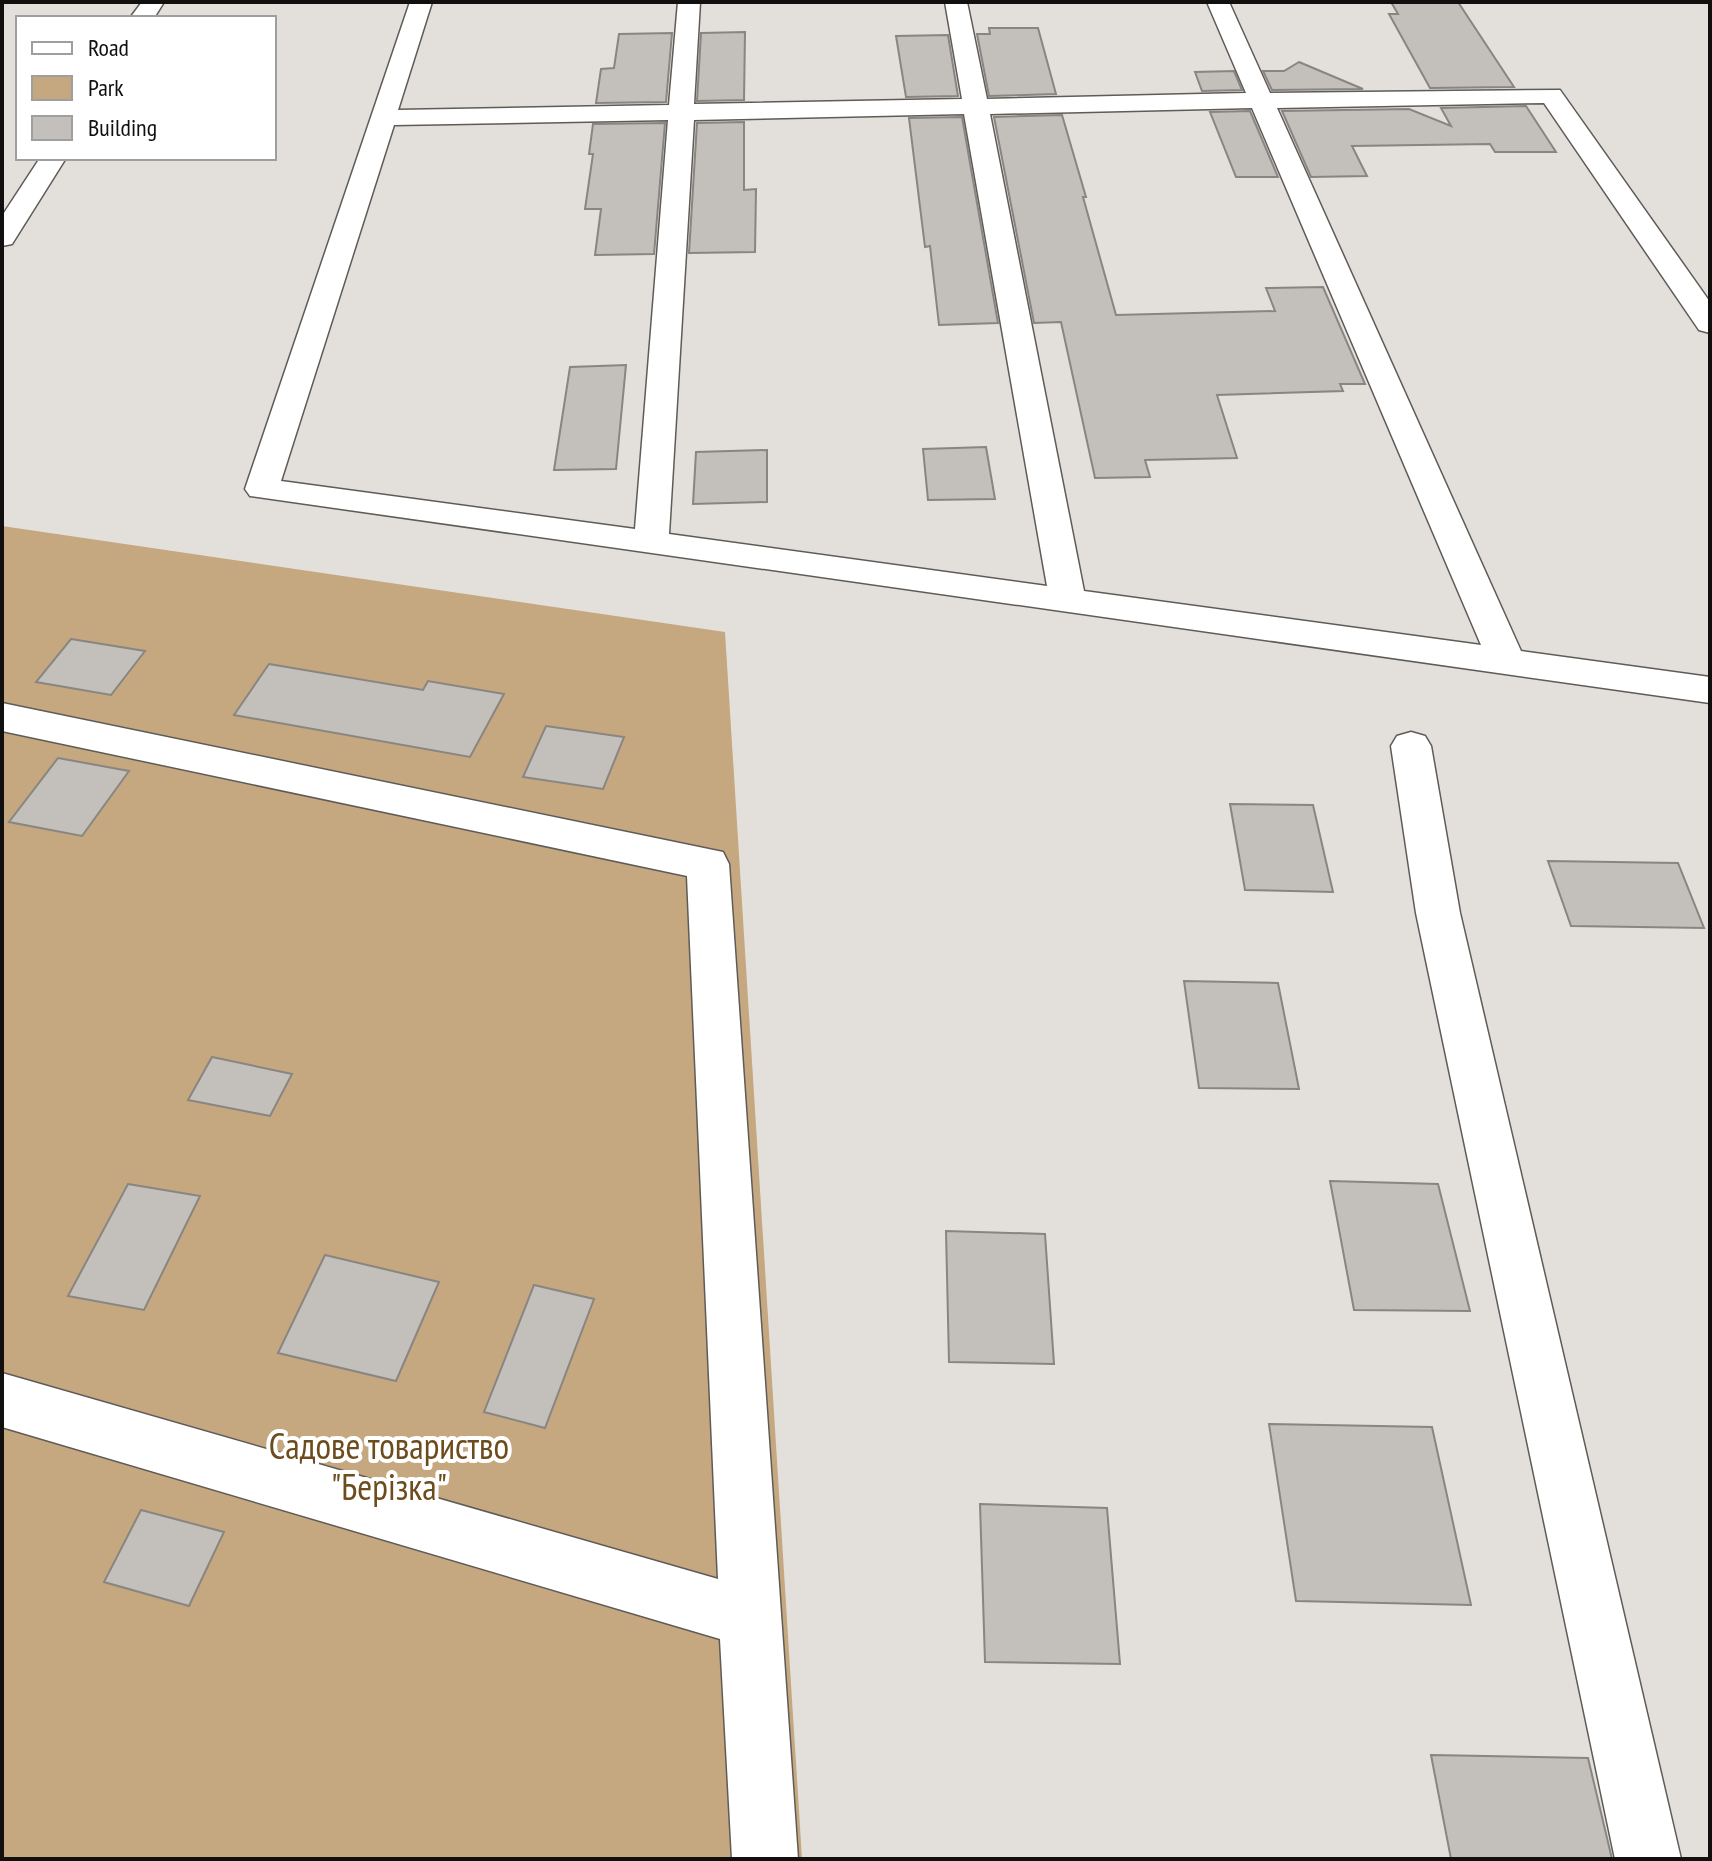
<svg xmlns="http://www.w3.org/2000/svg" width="1712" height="1861" viewBox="0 0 1712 1861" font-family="'PT Sans Narrow',sans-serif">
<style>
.green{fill:#c5a780}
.building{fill:#c3bfba;stroke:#898581;stroke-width:2}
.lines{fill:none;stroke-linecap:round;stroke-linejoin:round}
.street-casing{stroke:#5f5b57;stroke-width:3}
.street{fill:#fff;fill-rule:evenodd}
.labels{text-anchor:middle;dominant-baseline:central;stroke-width:8;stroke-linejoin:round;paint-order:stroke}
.near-park-label{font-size:36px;fill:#6c4b1c;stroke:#fff}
</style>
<rect width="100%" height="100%" fill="#e3dfda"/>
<path class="green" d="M 2,526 L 725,632 L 802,1859 L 2,1859 Z"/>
<path class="building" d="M 1391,2 L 1458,2 L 1514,87 L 1430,88 L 1389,14 L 1398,14 Z
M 989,28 L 1038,28 L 1056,94 L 989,96 L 977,34 L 990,34 Z
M 745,32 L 744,100 L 697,101 L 701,33 Z
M 672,33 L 666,102 L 596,103 L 601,69 L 614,68 L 619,34 Z
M 948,35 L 958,96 L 906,97 L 896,36 Z
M 1299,62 L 1363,89 L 1272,90 L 1263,71 L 1284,71 Z
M 1234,71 L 1242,90 L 1202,91 L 1195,72 Z
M 1526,106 L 1556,152 L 1495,152 L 1490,144 L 1352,146 L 1367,176 L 1311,177 L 1282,111 L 1409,109 L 1451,126 L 1441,108 Z
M 1250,111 L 1278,177 L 1236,177 L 1210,112 Z
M 1062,115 L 1086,197 L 1083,197 L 1116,315 L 1275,311 L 1266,288 L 1323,287 L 1365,384 L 1340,384 L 1343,391 L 1217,395 L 1237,458 L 1145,460 L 1150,477 L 1095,478 L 1061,322 L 1034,323 L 994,117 Z
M 962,117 L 998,323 L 939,325 L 930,246 L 925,247 L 909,118 Z
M 744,122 L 744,190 L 756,189 L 755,252 L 689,253 L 697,123 Z
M 665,123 L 654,254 L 595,255 L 601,209 L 585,209 L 593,154 L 589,154 L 593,124 Z
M 626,365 L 616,469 L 554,470 L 570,367 Z
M 986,447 L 995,499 L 928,500 L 923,449 Z
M 767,450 L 767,502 L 693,504 L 696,452 Z
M 71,639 L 145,651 L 111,695 L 36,682 Z
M 269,664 L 423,690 L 428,681 L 504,694 L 470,757 L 234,715 Z
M 546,726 L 624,737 L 603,789 L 523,777 Z
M 58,758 L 129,771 L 82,836 L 9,822 Z
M 1230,804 L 1313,805 L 1333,892 L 1245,890 Z
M 1548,861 L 1678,863 L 1704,928 L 1571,926 Z
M 1184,981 L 1278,983 L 1299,1089 L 1199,1088 Z
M 212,1057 L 292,1074 L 270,1116 L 188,1100 Z
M 1330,1181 L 1438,1184 L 1470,1311 L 1354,1310 Z
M 128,1184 L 200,1196 L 144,1310 L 68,1296 Z
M 946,1231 L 1045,1234 L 1054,1364 L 949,1362 Z
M 325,1255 L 439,1282 L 396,1381 L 278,1353 Z
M 534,1285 L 594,1299 L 545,1428 L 484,1412 Z
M 1269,1424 L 1432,1427 L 1471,1605 L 1296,1601 Z
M 980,1504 L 1107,1508 L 1120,1664 L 985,1662 Z
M 141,1510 L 224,1532 L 189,1606 L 104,1582 Z
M 1431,1755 L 1588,1758 L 1612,1859 L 1451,1859 Z"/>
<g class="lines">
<g class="street-casing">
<path id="street" d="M 142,2 L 164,2 L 154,18 L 130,18 Z
M 410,2 L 432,2 L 398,110 L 669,105 L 678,2 L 700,2 L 694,104 L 962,99 L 945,2 L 967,2 L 987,99 L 1246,93 L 1207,2 L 1229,2 L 1270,93 L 1560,90 L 1710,302 L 1710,333 L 1699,330 L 1544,103 L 1277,108 L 1521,651 L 1710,677 L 1710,703 L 250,496 L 245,489 ZM 1252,108 L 1481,645 L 1084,591 L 990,114 ZM 964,114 L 1047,586 L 669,534 L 694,120 ZM 668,120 L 635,529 L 281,481 L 394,125 Z
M 40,158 L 66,158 L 12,244 L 2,246 L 2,216 Z
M 2,703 L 723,852 L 729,864 L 798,1859 L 732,1859 L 720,1639 L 2,1427 L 2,1373 L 718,1579 L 687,876 L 2,731 Z
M 1411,732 L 1425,736 L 1431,746 L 1460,913 L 1681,1859 L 1615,1859 L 1416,913 L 1391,746 L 1397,736 Z"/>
</g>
<use href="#street" class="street"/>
</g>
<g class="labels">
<g class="near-park-label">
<text x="389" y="1445">Садове товариство<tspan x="389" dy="41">"Берізка"</tspan></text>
</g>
</g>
<rect width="1712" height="1861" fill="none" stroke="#11100e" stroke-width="8"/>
<rect x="16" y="16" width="260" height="144" fill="#ffffff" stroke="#a09f9f" stroke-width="2"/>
<rect x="32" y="42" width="40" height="12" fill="#ffffff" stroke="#a09f9f" stroke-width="2"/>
<text x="88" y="56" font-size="24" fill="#11100e">Road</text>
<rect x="32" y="76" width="40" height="24" fill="#c5a780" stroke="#a09f9f" stroke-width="2"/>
<text x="88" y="96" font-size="24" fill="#11100e">Park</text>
<rect x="32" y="116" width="40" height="24" fill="#c3bfba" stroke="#a09f9f" stroke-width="2"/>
<text x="88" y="136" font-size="24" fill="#11100e">Building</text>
</svg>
